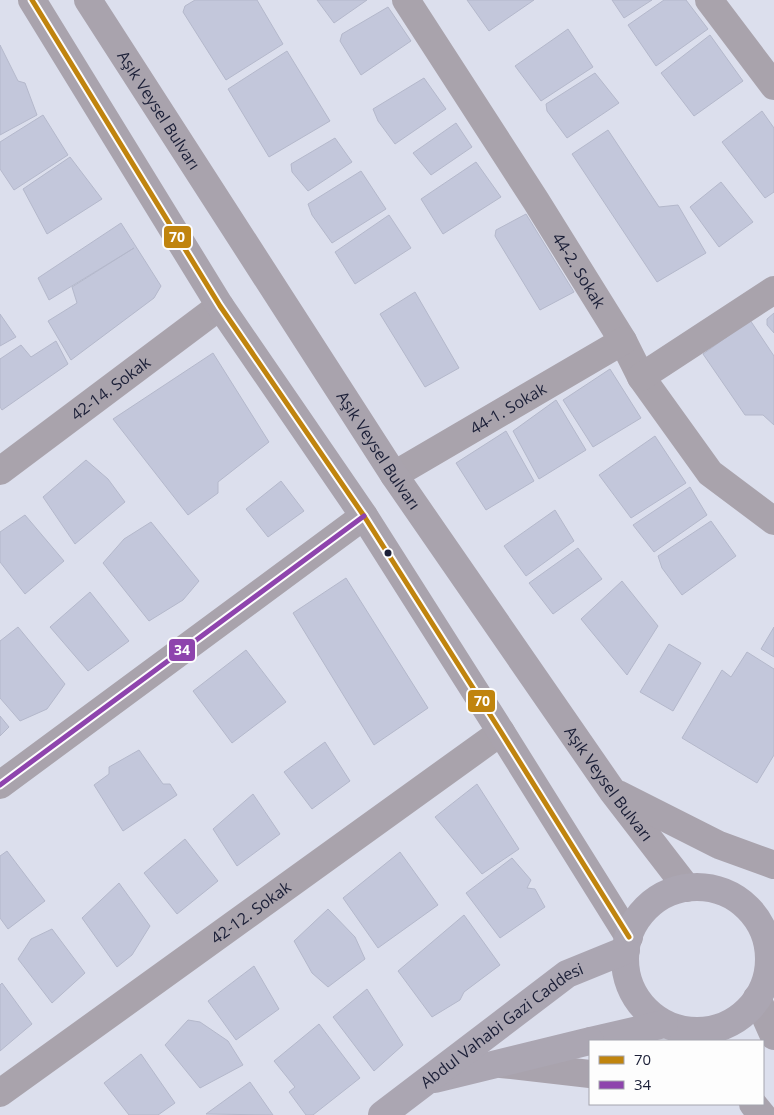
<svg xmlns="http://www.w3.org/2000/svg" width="774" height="1115" viewBox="0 0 774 1115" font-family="'Open Sans',sans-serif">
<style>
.building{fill:#c3c7db;stroke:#b4b8cb}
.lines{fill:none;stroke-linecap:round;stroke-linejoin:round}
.minor{stroke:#a9a3ac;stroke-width:28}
.secondary{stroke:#a9a3ad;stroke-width:28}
.primary{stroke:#aba6b2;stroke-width:28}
.bus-1-casing{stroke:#fdfdfd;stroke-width:9}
.bus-2-casing{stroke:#fdfdfd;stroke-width:9}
.bus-1{stroke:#c0840e;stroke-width:5}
.bus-2{stroke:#8e44ad;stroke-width:5}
.bus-dot{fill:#1b1f37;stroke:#fdfdfd;stroke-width:2}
.labels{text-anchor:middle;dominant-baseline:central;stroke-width:5;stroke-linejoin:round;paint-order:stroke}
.street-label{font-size:16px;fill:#1b1f37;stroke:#fdfdfd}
.line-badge{stroke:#fdfdfd;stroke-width:2}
.badge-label{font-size:14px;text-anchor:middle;font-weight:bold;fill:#fff}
</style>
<rect width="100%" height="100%" fill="#dcdfed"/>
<path class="building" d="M 195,0 L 257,0 L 283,44 L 226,80 L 183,12 L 185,6 Z
M 317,0 L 367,0 L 334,23 Z
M 467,0 L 534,0 L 489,31 Z
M 612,0 L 652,0 L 624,18 Z
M 664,0 L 686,0 L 708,29 L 656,66 L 628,25 Z
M 388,7 L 411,41 L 361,75 L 340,41 L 342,34 Z
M 568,29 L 593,67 L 541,101 L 515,66 Z
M 710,35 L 743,81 L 694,116 L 661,73 Z
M 0,45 L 18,81 L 25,83 L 37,115 L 0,135 Z
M 287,51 L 330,121 L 269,157 L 228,89 Z
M 595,73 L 619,103 L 567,138 L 547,111 L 546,104 Z
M 424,78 L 446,109 L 395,144 L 378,121 L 373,109 Z
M 762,111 L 774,128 L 774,192 L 765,198 L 722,142 Z
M 43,115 L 68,155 L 14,190 L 0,169 L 0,142 Z
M 456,123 L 472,147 L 431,175 L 413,153 Z
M 608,130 L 659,207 L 678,205 L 706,253 L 657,282 L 572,154 Z
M 335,138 L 352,162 L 308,191 L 292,172 L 291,164 Z
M 70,157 L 102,199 L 47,234 L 23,189 Z
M 476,162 L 501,197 L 443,234 L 421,199 Z
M 361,171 L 386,209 L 332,243 L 312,215 L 308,204 Z
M 721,182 L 753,222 L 719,247 L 690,207 Z
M 526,214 L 574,292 L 540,310 L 495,236 L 496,230 Z
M 389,215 L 411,248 L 355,284 L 335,252 Z
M 121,223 L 161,286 L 154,298 L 71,360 L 48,321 L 77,303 L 72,287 L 134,248 L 49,300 L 38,278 Z
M 415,292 L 459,368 L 425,387 L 380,314 Z
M 774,313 L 774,333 L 767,325 L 767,319 Z
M 0,314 L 16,337 L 0,346 Z
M 750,320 L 774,356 L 774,425 L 763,415 L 745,415 L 703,354 Z
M 56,341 L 68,364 L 2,410 L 0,407 L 0,359 L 21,345 L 31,357 Z
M 213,353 L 269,442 L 218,482 L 218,493 L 188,515 L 113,419 Z
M 610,369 L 641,418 L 593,447 L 563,400 Z
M 556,400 L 586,450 L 539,479 L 513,431 Z
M 506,431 L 534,481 L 486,510 L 456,463 Z
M 655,436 L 686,483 L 631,518 L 599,475 Z
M 86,460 L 108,479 L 125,502 L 75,544 L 43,497 Z
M 281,481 L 304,511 L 268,537 L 246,509 Z
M 690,487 L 707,515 L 654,552 L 633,525 Z
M 555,510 L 574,541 L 526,576 L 504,546 Z
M 25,515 L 64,561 L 25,594 L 0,562 L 0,532 Z
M 711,521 L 736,556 L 682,595 L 662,568 L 658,556 Z
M 151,522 L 199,581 L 183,600 L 149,621 L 103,563 L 124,539 Z
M 578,548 L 602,579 L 553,614 L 529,583 Z
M 346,578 L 428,708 L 374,745 L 293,613 Z
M 622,581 L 658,626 L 627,675 L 581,619 Z
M 90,592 L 129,641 L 88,671 L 50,627 Z
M 18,627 L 65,684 L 47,709 L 20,721 L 0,698 L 0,641 Z
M 774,627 L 774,657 L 761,649 Z
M 669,644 L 701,663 L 673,711 L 640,692 Z
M 246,650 L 286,702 L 232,743 L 193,691 Z
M 747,652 L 774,669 L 774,755 L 757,783 L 682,738 L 722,670 L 731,677 Z
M 0,716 L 9,727 L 0,736 Z
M 325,742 L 350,781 L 312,809 L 284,772 Z
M 139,750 L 163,784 L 170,784 L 177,795 L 123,831 L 94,785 L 109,774 L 109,767 Z
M 477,784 L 519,849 L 482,874 L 435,817 Z
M 253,794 L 280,834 L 237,866 L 213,829 Z
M 185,839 L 218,881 L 177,914 L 144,873 Z
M 7,851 L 45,901 L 8,929 L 0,918 L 0,856 Z
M 400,852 L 438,905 L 378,948 L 343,898 Z
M 512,858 L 531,880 L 527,888 L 535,889 L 545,907 L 500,938 L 466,893 Z
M 119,883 L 150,926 L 132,955 L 117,967 L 82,918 Z
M 328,909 L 355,937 L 365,959 L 328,987 L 312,973 L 294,941 Z
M 464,915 L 500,965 L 464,992 L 460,1000 L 432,1017 L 398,971 Z
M 52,929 L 85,973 L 52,1003 L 18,959 L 31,939 Z
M 254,966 L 279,1009 L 236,1040 L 208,1001 Z
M 2,983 L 32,1024 L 0,1051 L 0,985 Z
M 367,989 L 403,1045 L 374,1071 L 333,1017 Z
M 188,1020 L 200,1022 L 228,1041 L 243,1065 L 200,1088 L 165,1045 Z
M 319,1024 L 360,1078 L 313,1115 L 306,1115 L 289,1092 L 295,1087 L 274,1061 Z
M 141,1054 L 175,1103 L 158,1115 L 129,1115 L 104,1083 Z
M 250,1082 L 273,1115 L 206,1114 Z"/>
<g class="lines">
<g class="minor">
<path id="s1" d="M 406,0 L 536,201 L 623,341 L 641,377 L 710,473 L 774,521"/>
<path d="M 709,0 L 774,86"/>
<path d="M 641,377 L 774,290"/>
<path id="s2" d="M 0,471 L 220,306"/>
<path id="s3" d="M 394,475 L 623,341"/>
<path d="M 0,785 L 364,516"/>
<path id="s4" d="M 0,1093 L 501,732"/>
</g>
<g class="secondary">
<path d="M 32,0 L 220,306 L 364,516 L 501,732 L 629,937"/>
<path id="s5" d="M 88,0 L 394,475 L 613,792 L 687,888"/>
<path d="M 618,794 L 719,845 L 774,865"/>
<path d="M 757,998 L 774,1036"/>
<path d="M 694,1031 L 702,1041"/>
<path d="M 501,1064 L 590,1074"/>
<path d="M 753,1104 L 762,1115"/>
</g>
<g class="primary">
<circle cx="697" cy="959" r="72"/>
<path d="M 591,1041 L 664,1024"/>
<path d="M 435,1079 L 590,1041"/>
<path id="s6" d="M 382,1115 L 567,974 L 626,950"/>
</g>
<g class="bus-1-casing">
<path id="bus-1" d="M 32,0 L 220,306 L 364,516 L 501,732 L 629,937"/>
</g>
<g class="bus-2-casing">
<path id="bus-2" d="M 0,785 L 364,516"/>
</g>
<use href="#bus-1" class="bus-1"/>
<use href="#bus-2" class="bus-2"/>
</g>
<circle class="bus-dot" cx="388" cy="553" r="4.5"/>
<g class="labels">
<g class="street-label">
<text stroke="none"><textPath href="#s5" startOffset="131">Aşık Veysel Bulvarı</textPath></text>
<text stroke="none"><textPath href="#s1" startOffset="321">44-2. Sokak</textPath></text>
<text stroke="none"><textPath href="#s2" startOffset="138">42-14. Sokak</textPath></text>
<text stroke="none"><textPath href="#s3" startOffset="132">44-1. Sokak</textPath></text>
<text stroke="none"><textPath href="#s5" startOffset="536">Aşık Veysel Bulvarı</textPath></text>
<text stroke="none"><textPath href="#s5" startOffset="941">Aşık Veysel Bulvarı</textPath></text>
<text stroke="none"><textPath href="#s4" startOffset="309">42-12. Sokak</textPath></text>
<text stroke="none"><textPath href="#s6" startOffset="150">Abdul Vahabi Gazi Caddesi</textPath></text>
</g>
</g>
<g class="line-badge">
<rect x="163" y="225" width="29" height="24" rx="5" fill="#c0840e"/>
<rect x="168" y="638" width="28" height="24" rx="5" fill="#8e44ad"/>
<rect x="467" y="689" width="29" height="24" rx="5" fill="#c0840e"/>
</g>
<g class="badge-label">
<text x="177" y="242">70</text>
<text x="182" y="655">34</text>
<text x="482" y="706">70</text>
</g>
<rect x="589" y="1040" width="175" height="65" fill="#fdfdfd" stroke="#a3a4ae"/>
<rect x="599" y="1056" width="25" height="8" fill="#c0840e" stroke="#a3a4ae"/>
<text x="634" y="1065" font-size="15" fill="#1b1f37">70</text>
<rect x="599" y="1081" width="25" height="8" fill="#8e44ad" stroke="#a3a4ae"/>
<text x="634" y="1090" font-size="15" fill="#1b1f37">34</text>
</svg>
